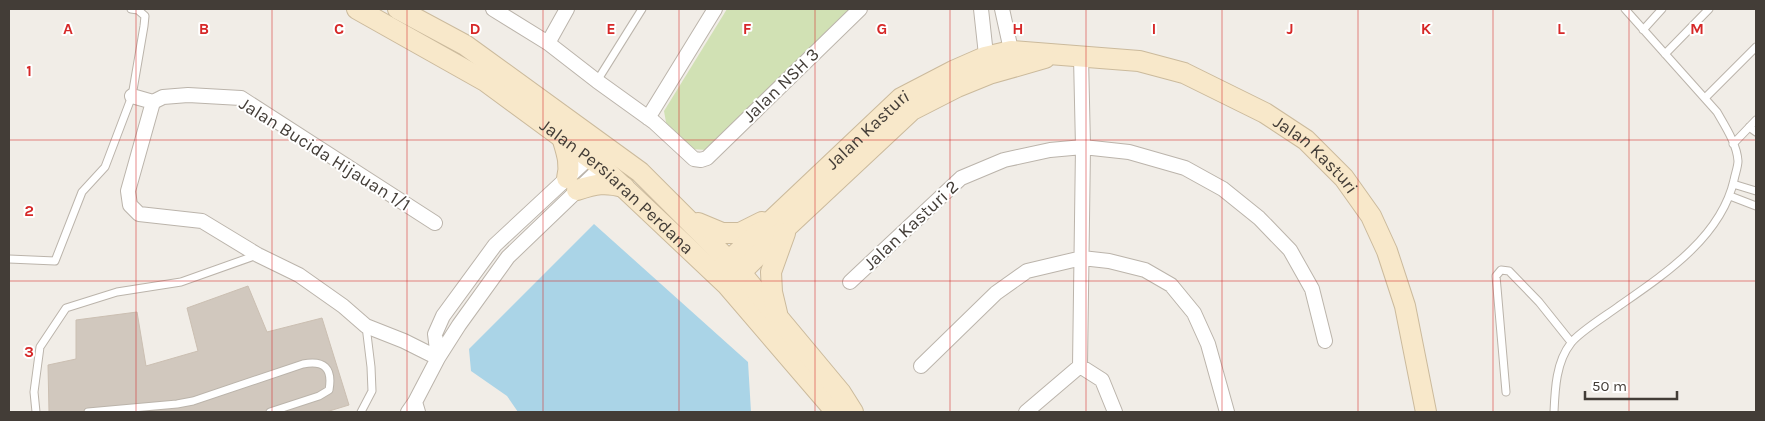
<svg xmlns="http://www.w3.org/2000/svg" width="1765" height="421" viewBox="0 0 1765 421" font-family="Karla,sans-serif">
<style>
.green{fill:#d1e1b4}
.water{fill:#aad4e7}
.building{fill:#d1c8be;stroke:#cbbfb2}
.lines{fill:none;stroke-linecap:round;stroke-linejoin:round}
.lane-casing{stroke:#bbb4ab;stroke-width:9}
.street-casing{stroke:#bbb4ab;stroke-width:16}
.secondary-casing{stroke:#cbba9c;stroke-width:22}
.lane{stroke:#fff;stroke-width:7}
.street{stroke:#fff;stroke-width:14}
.secondary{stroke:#f8e8ca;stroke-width:20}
.grid{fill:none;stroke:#d62828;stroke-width:1;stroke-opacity:0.55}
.labels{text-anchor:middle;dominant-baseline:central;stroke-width:4;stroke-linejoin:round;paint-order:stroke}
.street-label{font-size:18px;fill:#433d37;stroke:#fff}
.grid-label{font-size:16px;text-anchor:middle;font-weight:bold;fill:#d62828;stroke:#fff;stroke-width:4;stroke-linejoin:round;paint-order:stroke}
</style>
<rect width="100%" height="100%" fill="#f1ede7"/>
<path class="green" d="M 727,9 L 852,9 L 707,150 L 691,149 L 667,128 L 664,111 Z"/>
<path class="water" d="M 594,224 L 748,362 L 751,412 L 518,412 L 507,396 L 471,371 L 469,349 Z"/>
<path class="building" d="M 248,286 L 267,332 L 322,318 L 349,405 L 326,412 L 49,412 L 48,365 L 76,359 L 76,320 L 137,312 L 146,366 L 198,351 L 187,308 Z"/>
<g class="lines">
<g class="lane-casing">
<path id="lane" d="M 1643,30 L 1662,9
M 1665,54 L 1709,9
M 597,81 L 642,9
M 1705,98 L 1756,47
M 1749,127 L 1756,132
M 1733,144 L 1756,120
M 1733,184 L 1756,191
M 1730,196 L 1756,206
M 9,259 L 55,261 L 82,192 L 105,167 L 132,96 L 144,26 L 145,16 L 138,10 L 131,9
M 1506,392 L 1496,276 L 1501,270 L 1509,271 L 1539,302 L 1571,342
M 36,412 L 34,392 L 40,347 L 66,308 L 117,292 L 181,282 L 257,255
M 88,412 L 177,404 L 193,401 L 303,364 C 324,360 333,368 329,390 L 319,396 L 270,412
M 361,412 L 372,391 L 371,367 L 366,326
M 1554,412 C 1555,389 1556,362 1571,343 C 1579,332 1607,315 1619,306 C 1665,274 1721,237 1734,180 C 1735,174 1738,167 1738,161 C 1737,144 1725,126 1717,112 L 1625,9"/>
</g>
<g class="street-casing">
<path id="street" d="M 493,9 L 548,43 L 597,81 L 654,122 L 694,159 L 701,160 L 707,158 L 860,9
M 981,9 L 987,64
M 1002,9 L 1013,59
M 548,43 L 567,9
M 132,96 L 153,102 L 163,97 L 188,95 L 241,98 L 435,223
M 153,102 L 128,191 L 130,205 L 139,214 L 202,221 L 258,255 L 299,275 L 343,306 L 366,326 L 404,341 L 438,358
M 648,118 L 715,9
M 850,282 L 961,178 L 1004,160 L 1050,150 L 1083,147 L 1129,152 L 1185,168 L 1223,189 L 1259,218 L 1290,250 L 1312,289 L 1325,341
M 438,358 L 435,334 L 443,316 L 495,245 L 594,153
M 921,366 L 996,293 L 1027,271 L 1082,258 L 1109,261 L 1145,270 L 1171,285 L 1194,313 L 1208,344 L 1227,412
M 1080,366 L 1083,147 L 1081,57
M 415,402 L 438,358 L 459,325 L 508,257 L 607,162
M 408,412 L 415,402 L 418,412
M 1026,412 L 1080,366 L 1102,380 L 1115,412"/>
</g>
<g class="secondary-casing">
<g id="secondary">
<path id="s1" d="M 357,9 L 485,81 L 602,167 L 727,285 L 836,412"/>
<path d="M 398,9 L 465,45 L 640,172 L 741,273 L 841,393 L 853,412"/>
<path d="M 562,137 C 566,151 571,163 567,178"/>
<path d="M 577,190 C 596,184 604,182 624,187"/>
<path d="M 698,223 L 722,233 L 740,233 L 762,222"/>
<path id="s2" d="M 716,273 L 901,98 L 953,71 L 985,57 L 1011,51 L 1139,61 L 1184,73 L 1265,113 L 1306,140 L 1344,178 L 1371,216 L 1387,251 L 1405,306 L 1426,412"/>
<path d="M 732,281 L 788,226 L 912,110 L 957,87 L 989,74 L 1045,58"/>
<path d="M 777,313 L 772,292 L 771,272 L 785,233"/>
</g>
</g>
<use href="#lane" class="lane"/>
<use href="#street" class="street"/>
<use href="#secondary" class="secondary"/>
</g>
<path class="grid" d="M 136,9 L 136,412M 272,9 L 272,412M 407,9 L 407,412M 543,9 L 543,412M 679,9 L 679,412M 815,9 L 815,412M 950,9 L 950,412M 1086,9 L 1086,412M 1222,9 L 1222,412M 1358,9 L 1358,412M 1493,9 L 1493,412M 1629,9 L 1629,412M 9,140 L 1756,140M 9,281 L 1756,281"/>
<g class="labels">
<g class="street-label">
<text transform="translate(781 85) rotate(-44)">Jalan NSH 3</text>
<text stroke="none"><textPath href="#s2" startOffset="209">Jalan Kasturi</textPath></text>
<text transform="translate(325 154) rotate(32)">Jalan Bucida Hijauan 1/1</text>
<text stroke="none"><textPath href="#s2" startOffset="706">Jalan Kasturi</textPath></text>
<text stroke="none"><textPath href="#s1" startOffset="316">Jalan Persiaran Perdana</textPath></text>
<text transform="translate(911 225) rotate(-43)">Jalan Kasturi 2</text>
</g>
</g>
<g class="grid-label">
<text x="68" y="34">A</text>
<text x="204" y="34">B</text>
<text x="339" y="34">C</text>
<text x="475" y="34">D</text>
<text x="611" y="34">E</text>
<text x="747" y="34">F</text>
<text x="882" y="34">G</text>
<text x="1018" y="34">H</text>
<text x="1154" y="34">I</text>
<text x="1290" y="34">J</text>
<text x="1426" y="34">K</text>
<text x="1561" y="34">L</text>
<text x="1697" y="34">M</text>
<text x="29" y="76">1</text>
<text x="29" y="216">2</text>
<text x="29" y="357">3</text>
</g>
<rect width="1765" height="421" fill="none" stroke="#433d37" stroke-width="20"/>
<path d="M1585 391v8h92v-8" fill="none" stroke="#433d37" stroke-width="2.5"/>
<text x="1592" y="391" font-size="15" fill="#433d37" stroke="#ffffff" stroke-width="4" paint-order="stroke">50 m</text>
</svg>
